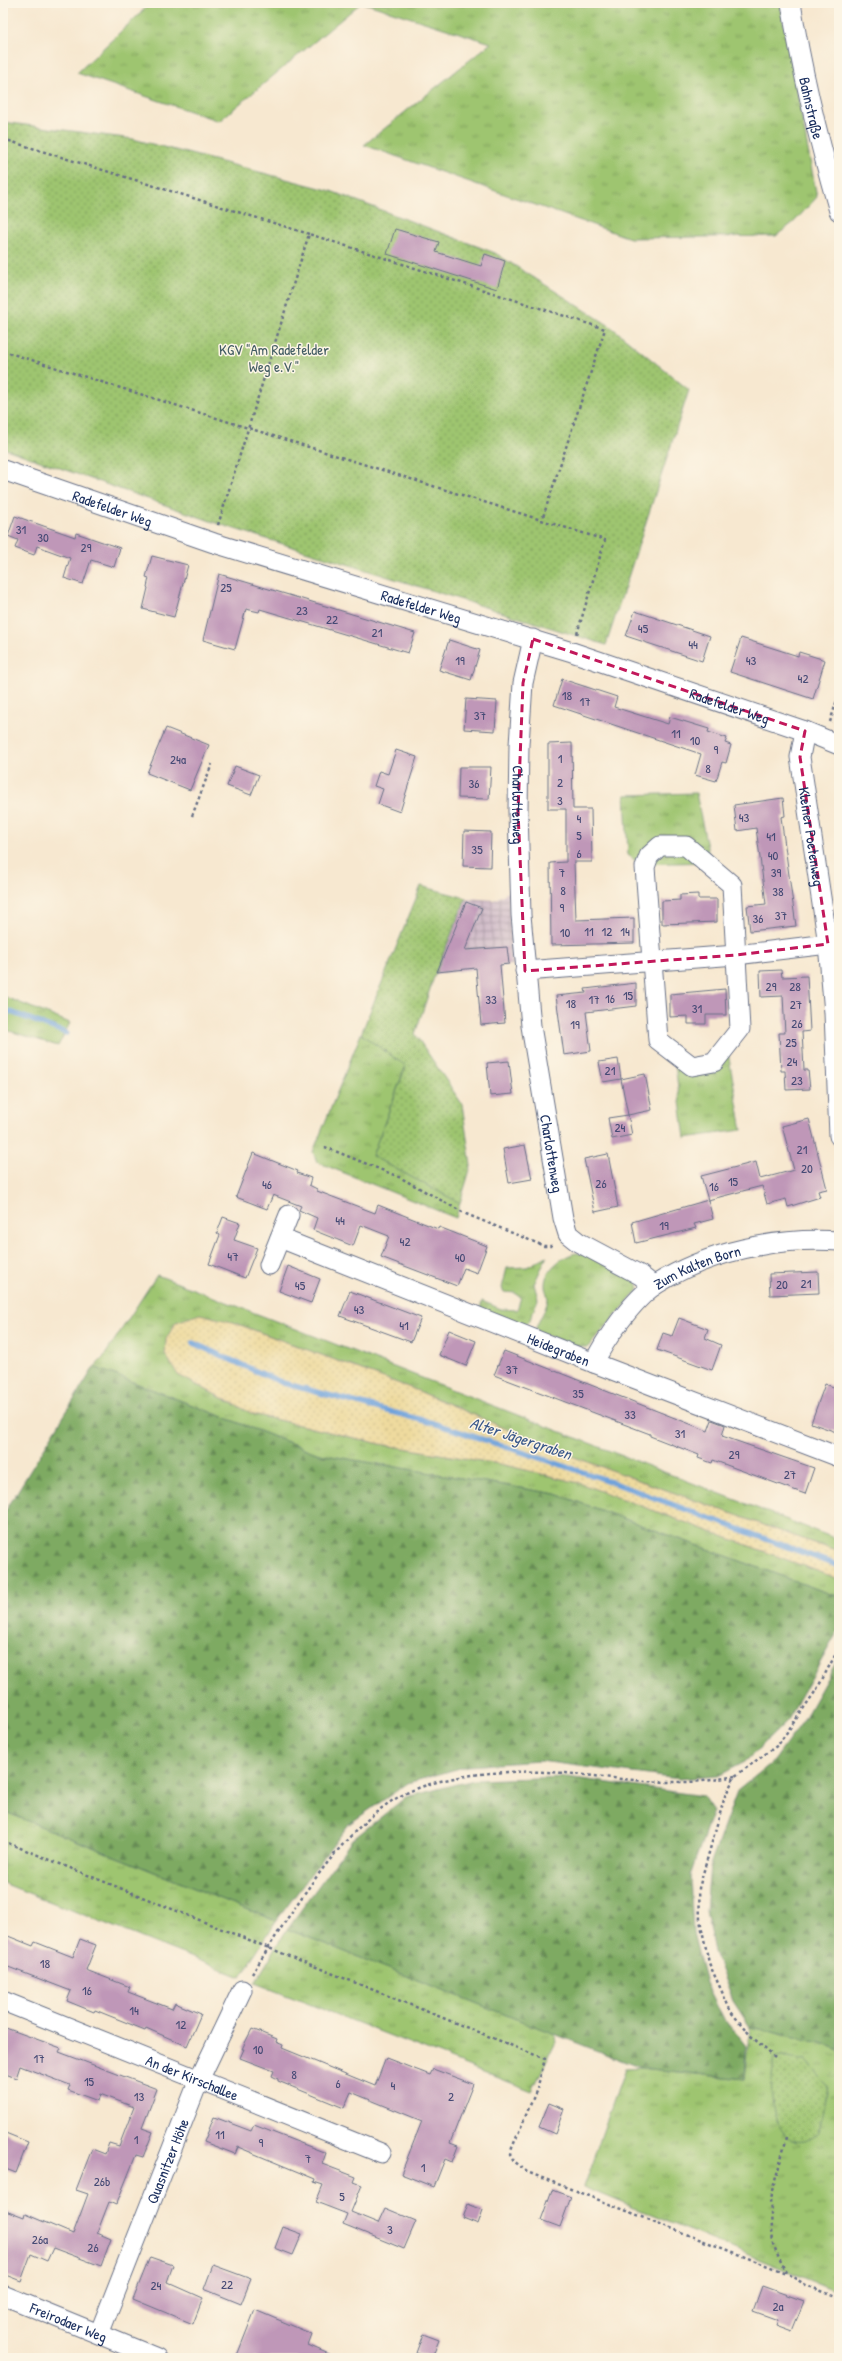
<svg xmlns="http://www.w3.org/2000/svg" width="842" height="2361" viewBox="0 0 842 2361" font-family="'Patrick Hand',sans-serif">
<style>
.industrial{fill:url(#industrial-grid)}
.grass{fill:url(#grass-tufts);stroke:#5c7a67}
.forest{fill:url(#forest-firs);stroke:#4c6c60}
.sand{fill:url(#sand-dots);stroke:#84847e}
.park{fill:url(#park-dots);stroke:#5c7a67}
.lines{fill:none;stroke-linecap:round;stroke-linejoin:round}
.stream{stroke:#70a3dc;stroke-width:5.5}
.building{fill:#bf97b8}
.minor-casing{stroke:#687086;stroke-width:21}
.path{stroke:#687086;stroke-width:2.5;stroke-dasharray:3 3;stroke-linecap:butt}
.minor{stroke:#fff;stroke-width:19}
.marked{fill:none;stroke:#c2185b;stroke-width:3;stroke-dasharray:8 5;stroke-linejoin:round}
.labels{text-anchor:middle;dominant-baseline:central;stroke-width:3;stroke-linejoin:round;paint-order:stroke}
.number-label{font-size:13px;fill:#444974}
.street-label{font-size:15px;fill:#1b2f5e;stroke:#fcf5e5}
.park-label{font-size:15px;fill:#425c63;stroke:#fcf5e5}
.water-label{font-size:16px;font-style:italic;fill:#39588a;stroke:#fcf5e5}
</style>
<defs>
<pattern id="industrial-grid" width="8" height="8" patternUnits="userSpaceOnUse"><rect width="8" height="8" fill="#d1bdc9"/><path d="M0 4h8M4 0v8" fill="none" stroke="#a99aa6"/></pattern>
<pattern id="grass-tufts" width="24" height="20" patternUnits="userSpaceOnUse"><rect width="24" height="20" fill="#9ec570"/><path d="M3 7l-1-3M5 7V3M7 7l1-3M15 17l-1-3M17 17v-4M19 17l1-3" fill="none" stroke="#80a05f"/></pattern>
<pattern id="forest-firs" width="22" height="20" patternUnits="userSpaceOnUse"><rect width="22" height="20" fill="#7eaa62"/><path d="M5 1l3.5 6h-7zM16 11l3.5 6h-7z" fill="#668b54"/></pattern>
<pattern id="sand-dots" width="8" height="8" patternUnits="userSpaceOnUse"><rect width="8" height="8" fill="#eeda9e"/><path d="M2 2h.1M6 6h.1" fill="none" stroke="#ccbb8a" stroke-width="1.8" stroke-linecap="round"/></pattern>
<pattern id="park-dots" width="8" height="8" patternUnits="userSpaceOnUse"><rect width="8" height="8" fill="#9ec570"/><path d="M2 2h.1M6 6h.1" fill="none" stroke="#80a05f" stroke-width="1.8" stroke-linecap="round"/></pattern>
</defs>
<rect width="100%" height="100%" fill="#fcf5e5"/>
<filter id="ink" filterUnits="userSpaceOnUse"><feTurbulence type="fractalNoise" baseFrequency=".025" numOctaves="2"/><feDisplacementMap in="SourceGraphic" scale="8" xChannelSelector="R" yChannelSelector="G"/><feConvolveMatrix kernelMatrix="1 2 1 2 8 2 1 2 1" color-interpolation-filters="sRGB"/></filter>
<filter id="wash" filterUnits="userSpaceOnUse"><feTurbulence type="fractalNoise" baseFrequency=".012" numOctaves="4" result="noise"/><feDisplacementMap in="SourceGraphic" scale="16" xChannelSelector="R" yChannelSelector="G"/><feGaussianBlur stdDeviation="0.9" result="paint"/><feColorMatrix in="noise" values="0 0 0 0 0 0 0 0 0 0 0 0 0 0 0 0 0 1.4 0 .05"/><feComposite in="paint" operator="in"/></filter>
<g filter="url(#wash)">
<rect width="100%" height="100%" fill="#f7e8d0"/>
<path class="industrial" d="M 508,892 L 513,965 L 435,974 L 466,898 L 494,900 Z"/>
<path class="grass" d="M 151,3 L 361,3 L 219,121 L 77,73 Z
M 364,3 L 780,3 L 817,197 L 794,222 L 776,236 L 630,238 L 364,145 L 491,43 Z
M 696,793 L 710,862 L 640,864 L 628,855 L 625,795 Z
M 3,996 L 70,1023 L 58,1046 L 3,1029 Z
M 361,1034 L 406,1065 L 372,1156 L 460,1203 L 456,1218 L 317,1162 L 313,1152 Z
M 728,1053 L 742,1130 L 685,1138 L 674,1058 L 691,1072 Z
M 577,1253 L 587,1255 L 637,1282 L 639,1289 L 588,1347 L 579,1347 L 538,1332 L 536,1328 C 539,1319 547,1308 548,1299 C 548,1295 545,1290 545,1286 C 544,1270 563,1255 577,1253 Z
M 547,1256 L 534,1284 L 538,1299 L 529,1322 L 521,1325 L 480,1309 L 482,1301 L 501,1309 L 517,1310 L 521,1297 L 515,1293 L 504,1292 L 502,1288 L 507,1268 L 527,1267 Z
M 157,1275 L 839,1540 L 839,1552 L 560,1452 L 416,1390 L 232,1322 L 178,1375 L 253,1414 L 380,1444 L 505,1465 L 579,1483 L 839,1579 L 839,1597 L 556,1494 L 319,1454 L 94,1367 L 103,1358 Z
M 3,1811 L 276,1921 L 241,1977 L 3,1883 Z
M 287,1929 L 555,2034 L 556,2042 L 532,2091 L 255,1983 Z
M 750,2027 L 821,2043 L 839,2050 L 839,2292 L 583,2187 L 625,2069 L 641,2068 L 744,2079 Z"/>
<path class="forest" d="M 94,1367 L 319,1454 L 556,1494 L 839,1597 L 839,1629 L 788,1720 L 745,1762 L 718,1776 L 679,1779 L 540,1761 L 467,1766 L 408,1783 L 349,1824 L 276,1921 L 3,1811 L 3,1515 Z
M 839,1657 L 839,2050 L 821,2043 L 750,2027 L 733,2001 L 714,1952 L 706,1911 L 710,1865 L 737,1791 L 774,1761 L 803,1721 Z
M 567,1777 L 703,1796 L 713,1811 L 690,1875 L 693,1933 L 706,1983 L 724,2019 L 746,2047 L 744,2079 L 641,2068 L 287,1929 L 352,1840 L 406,1797 L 474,1780 Z"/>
<path class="sand" d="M 200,1314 L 232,1322 L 416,1390 L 560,1452 L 839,1552 L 839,1579 L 579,1483 L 505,1465 L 380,1444 L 253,1414 L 178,1375 L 165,1354 L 166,1339 L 176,1322 Z"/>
<path class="park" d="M 3,122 L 133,139 L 328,190 L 495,253 L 610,326 L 689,390 L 606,645 L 219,524 L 3,448 Z
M 421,886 L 466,898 L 435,974 L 415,1034 L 462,1104 L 471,1166 L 460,1203 L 372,1156 L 406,1066 L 361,1034 Z
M 782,2056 L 805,2060 L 827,2085 L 819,2133 C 790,2157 774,2125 772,2098 C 771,2085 772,2071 775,2058 Z"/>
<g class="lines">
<path class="stream" d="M 3,1009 L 66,1033
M 193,1343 L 283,1383 L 433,1423 L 598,1477 L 839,1566"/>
</g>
<g id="blocks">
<path class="building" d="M 395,229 L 439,242 L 436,252 L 481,266 L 485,254 L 505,261 L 497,289 L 387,254 Z
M 15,516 L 75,537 L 76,533 L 120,548 L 114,567 L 91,560 L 83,584 L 64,578 L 70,558 L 37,546 L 34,555 L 15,548 L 18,540 L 8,536 Z
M 152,556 L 188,565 L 174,617 L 143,609 L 148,588 L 147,587 L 149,578 L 146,577 Z
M 219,574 L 415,633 L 408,653 L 260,609 L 259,612 L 246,609 L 235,649 L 203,640 Z
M 635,611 L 710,636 L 702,661 L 626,636 Z
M 741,638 L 798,656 L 799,652 L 825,660 L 813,699 L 730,672 Z
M 449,640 L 480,650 L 471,680 L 439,670 Z
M 562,679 L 617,697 L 614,707 L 668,724 L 670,717 L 709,729 L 708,732 L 727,738 L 725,743 L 731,745 L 726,763 L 722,762 L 716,781 L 695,775 L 701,754 L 554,705 Z
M 466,699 L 497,701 L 495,731 L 464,729 Z
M 166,728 L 209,745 L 190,790 L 147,773 Z
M 572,743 L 573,809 L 591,809 L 592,862 L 574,862 L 576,920 L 634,918 L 634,943 L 551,945 L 550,863 L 566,862 L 566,809 L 548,809 L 548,744 Z
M 396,750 L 417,757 L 400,812 L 378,804 L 383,789 L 374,786 L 379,771 L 388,774 Z
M 235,766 L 259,775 L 251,795 L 227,786 Z
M 459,767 L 491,767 L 489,799 L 458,798 Z
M 783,798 L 785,816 L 781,817 L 796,926 L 750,931 L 747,906 L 766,904 L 761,865 L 756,828 L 737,831 L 734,805 Z
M 464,831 L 491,832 L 490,867 L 463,866 Z
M 698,894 L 698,899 L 717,899 L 717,922 L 662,924 L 662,901 L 680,900 L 680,895 Z
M 466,902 L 482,908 L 465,950 L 507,947 L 509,964 L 500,965 L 505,1023 L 481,1025 L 476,968 L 437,972 Z
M 781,970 L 782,977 L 807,976 L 810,1031 L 802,1032 L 804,1070 L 808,1070 L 810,1089 L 786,1090 L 785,1071 L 781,1071 L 779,1033 L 785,1033 L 783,996 L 761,997 L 760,971 Z
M 636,983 L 636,1006 L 586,1012 L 591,1051 L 564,1055 L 556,996 L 586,993 L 585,989 Z
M 725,989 L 726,1015 L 706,1015 L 706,1024 L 688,1024 L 688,1016 L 670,1017 L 670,994 Z
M 618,1059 L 621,1079 L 603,1082 L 599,1062 Z
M 509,1061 L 513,1094 L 490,1096 L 487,1063 Z
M 645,1074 L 652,1110 L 628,1115 L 621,1079 Z
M 628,1115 L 632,1135 L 612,1139 L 608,1118 Z
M 809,1119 L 827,1189 L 818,1191 L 820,1197 L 788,1207 L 786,1199 L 767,1204 L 762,1186 L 708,1200 L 701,1176 L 756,1162 L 760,1179 L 794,1170 L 782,1126 Z
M 525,1145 L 532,1179 L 509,1183 L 503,1149 Z
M 253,1153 L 298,1171 L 297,1173 L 311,1178 L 309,1185 L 317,1189 L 317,1191 L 375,1213 L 378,1205 L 438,1229 L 439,1227 L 487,1246 L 477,1273 L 464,1268 L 457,1286 L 381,1257 L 389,1236 L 361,1225 L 353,1246 L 313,1230 L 317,1218 L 299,1210 L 301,1206 L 273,1195 L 267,1209 L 236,1197 Z
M 608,1154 L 618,1207 L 595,1212 L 584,1159 Z
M 708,1200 L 713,1219 L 694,1224 L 696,1228 L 636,1243 L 632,1222 Z
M 223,1217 L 240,1223 L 234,1240 L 257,1248 L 245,1278 L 209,1264 L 220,1235 L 217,1233 Z
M 288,1266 L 320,1279 L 311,1303 L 279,1291 Z
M 818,1272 L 819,1293 L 770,1295 L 769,1274 Z
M 350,1291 L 421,1318 L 411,1342 L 340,1316 Z
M 679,1318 L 708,1329 L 705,1338 L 721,1345 L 712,1370 L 657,1350 L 663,1333 L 672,1336 Z
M 449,1330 L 476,1341 L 466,1366 L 439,1355 Z
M 504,1351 L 708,1431 L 712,1420 L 725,1425 L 722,1436 L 814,1468 L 805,1494 L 713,1460 L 712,1463 L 698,1458 L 699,1455 L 650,1436 L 650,1434 L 494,1375 Z
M 825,1384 L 839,1389 L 839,1433 L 811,1423 Z
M 3,1934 L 33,1946 L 35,1942 L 73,1957 L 80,1939 L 96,1945 L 86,1970 L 130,1987 L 128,1992 L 172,2009 L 175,2003 L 201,2014 L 187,2046 L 146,2028 L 145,2030 L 95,2010 L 94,2012 L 67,2001 L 71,1991 L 3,1965 Z
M 3,2027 L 61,2048 L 59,2052 L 157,2089 L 142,2128 L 153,2132 L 143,2157 L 136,2155 L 116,2205 L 109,2202 L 97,2233 L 111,2239 L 101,2266 L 53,2248 L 47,2261 L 31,2254 L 21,2281 L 3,2274 L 3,2210 L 24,2218 L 25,2214 L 73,2234 L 88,2194 L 76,2190 L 92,2149 L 105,2154 L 109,2143 L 119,2146 L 134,2107 L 100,2094 L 98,2101 L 68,2090 L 70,2085 L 20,2066 L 16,2078 L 3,2073 Z
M 252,2029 L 277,2039 L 276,2042 L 283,2045 L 282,2048 L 375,2086 L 386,2058 L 430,2075 L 433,2069 L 473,2084 L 450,2143 L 458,2146 L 452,2162 L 445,2159 L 434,2187 L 401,2174 L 422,2121 L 351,2092 L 344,2108 L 278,2081 L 278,2079 L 272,2076 L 274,2071 L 240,2058 L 244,2049 L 242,2049 Z
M 549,2103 L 564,2109 L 555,2134 L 539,2127 Z
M 214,2117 L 251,2131 L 254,2125 L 326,2153 L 322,2164 L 356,2177 L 354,2182 L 362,2185 L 351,2212 L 378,2223 L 385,2208 L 416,2221 L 404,2249 L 343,2224 L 347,2214 L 316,2202 L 323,2185 L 314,2182 L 315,2179 L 238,2147 L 235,2154 L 204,2142 Z
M 3,2132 L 28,2142 L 16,2173 L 3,2168 Z
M 552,2190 L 571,2197 L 560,2227 L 541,2220 Z
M 468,2204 L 483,2210 L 478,2224 L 463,2218 Z
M 283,2227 L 302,2234 L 293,2255 L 275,2248 Z
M 150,2257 L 173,2265 L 167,2282 L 203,2298 L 193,2324 L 133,2299 Z
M 213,2265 L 251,2279 L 241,2304 L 204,2289 Z
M 762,2286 L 804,2301 L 792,2331 L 776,2325 L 778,2320 L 753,2311 Z
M 255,2310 L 312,2334 L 308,2345 L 338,2358 L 236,2358 Z
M 423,2334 L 439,2340 L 432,2358 L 416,2353 Z"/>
</g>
</g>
<g filter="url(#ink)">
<use href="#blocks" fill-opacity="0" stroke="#687086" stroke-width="1"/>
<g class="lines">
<g class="minor-casing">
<g id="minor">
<path id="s1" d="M 791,3 C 802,74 819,142 839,211"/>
<path id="s2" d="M 3,470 L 214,543 L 572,652 L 805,731 L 839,745"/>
<path id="s3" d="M 533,639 L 523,683 L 519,745 L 518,811 L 521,915 L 531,1026 L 563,1218 L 568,1234 L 578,1242 L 640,1275 L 654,1286"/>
<path id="s4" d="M 805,731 L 800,757 L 828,944 L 834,1013 L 839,1136"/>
<path d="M 660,846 L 686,846 L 732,885 L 740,1029 L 714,1062 L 692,1066 L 658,1040 L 645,867 L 649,856 Z"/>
<path d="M 525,971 L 736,955 L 828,944"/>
<path id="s5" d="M 280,1238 L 594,1363 L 839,1457"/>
<path d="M 269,1265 L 289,1215"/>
<path id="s6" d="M 594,1363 C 604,1340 634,1299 655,1285 C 708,1251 778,1237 839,1241"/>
<path id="s7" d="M 3,2001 L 381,2153"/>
<path id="s8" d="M 3,2295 L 157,2358"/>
<path id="s9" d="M 99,2334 L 199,2080 L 242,1990"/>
</g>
</g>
<path class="path" d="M 3,139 L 309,234
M 3,351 L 605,540 L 577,634
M 218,525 L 309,234 L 605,329 L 542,520
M 830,722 L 839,694
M 192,816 L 212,764
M 325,1147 L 399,1177 L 466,1214 L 544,1246 L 555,1246
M 3,1841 L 545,2059 L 537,2089 L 512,2148 L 510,2154 L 514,2161 L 527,2172 L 786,2273
M 252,1974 C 286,1920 333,1842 386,1805 C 431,1772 510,1769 564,1773 C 622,1778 677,1789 735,1776
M 775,2058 L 751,2036 L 731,2012 L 709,1963 L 700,1920 L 699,1888 L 725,1796 L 735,1776 L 778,1745 L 817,1689 L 839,1648
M 787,2137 L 770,2199 L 773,2244 L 786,2273 L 806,2285 L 839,2298"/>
<use href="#minor" class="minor"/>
</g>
</g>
<path class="marked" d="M 533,639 L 805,731 L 800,757 L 828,944 L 736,955 L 525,971 L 518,811 L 523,683 Z"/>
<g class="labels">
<g class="number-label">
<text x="21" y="529">31</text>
<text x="43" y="537">30</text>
<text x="86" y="547">29</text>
<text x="226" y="587">25</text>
<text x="302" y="610">23</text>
<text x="332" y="619">22</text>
<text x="643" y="628">45</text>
<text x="377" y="632">21</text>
<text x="693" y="644">44</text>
<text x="460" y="660">19</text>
<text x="751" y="660">43</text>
<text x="803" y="678">42</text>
<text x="567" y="695">18</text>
<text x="585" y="701">17</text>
<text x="480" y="715">37</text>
<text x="676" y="733">11</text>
<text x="695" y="740">10</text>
<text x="716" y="749">9</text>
<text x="560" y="758">1</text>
<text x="178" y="759">24a</text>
<text x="708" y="768">8</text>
<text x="560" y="782">2</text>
<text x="474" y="783">36</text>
<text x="560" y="800">3</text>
<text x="744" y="817">43</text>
<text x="579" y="818">4</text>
<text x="579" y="835">5</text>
<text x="771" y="836">41</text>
<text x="477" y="849">35</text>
<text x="579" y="853">6</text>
<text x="773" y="855">40</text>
<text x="562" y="872">7</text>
<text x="776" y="872">39</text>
<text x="563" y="890">8</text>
<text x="778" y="891">38</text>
<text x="562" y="907">9</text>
<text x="781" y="915">37</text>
<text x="758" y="918">36</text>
<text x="589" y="931">11</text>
<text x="607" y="931">12</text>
<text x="625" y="931">14</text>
<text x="565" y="932">10</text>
<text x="771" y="986">29</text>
<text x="795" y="986">28</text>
<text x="628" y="995">15</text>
<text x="610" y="998">16</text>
<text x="491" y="999">33</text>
<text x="594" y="999">17</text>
<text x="571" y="1003">18</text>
<text x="796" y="1004">27</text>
<text x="697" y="1008">31</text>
<text x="797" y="1023">26</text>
<text x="575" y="1024">19</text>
<text x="791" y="1042">25</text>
<text x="792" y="1061">24</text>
<text x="610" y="1070">21</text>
<text x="797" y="1080">23</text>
<text x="620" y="1127">24</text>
<text x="802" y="1149">21</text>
<text x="807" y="1168">20</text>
<text x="733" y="1181">15</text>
<text x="601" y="1183">26</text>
<text x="267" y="1184">46</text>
<text x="714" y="1186">16</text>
<text x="340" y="1220">44</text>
<text x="664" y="1225">19</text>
<text x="405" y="1241">42</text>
<text x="233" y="1256">47</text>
<text x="460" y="1257">40</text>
<text x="806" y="1283">21</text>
<text x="782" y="1284">20</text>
<text x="300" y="1285">45</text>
<text x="359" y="1309">43</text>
<text x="404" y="1325">41</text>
<text x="512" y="1369">37</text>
<text x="578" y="1393">35</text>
<text x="630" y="1414">33</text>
<text x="680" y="1433">31</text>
<text x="734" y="1454">29</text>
<text x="790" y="1474">27</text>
<text x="45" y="1963">18</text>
<text x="87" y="1990">16</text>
<text x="134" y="2010">14</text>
<text x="181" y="2024">12</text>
<text x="258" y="2049">10</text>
<text x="39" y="2058">17</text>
<text x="294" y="2074">8</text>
<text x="89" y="2081">15</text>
<text x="338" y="2083">6</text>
<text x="393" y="2085">4</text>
<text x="139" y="2096">13</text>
<text x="451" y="2096">2</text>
<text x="220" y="2134">11</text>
<text x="136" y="2139">1</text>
<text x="261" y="2142">9</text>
<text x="308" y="2158">7</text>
<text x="423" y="2167">1</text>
<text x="102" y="2181">26b</text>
<text x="342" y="2196">5</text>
<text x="390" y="2229">3</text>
<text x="40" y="2239">26a</text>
<text x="93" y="2247">26</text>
<text x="227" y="2284">22</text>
<text x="156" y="2285">24</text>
<text x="778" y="2306">2a</text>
</g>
<g class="street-label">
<text stroke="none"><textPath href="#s1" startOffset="107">Bahnstraße</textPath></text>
<text stroke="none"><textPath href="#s2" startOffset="116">Radefelder Weg</textPath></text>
<text stroke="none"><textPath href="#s2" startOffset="440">Radefelder Weg</textPath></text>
<text stroke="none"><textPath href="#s2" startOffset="764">Radefelder Weg</textPath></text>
<text stroke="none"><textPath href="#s3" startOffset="167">Charlottenweg</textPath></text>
<text stroke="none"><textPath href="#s4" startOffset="107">Kleiner Poetenweg</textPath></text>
<text stroke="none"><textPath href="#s3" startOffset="518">Charlottenweg</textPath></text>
<text stroke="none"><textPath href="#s6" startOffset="146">Zum Kalten Born</textPath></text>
<text stroke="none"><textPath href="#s5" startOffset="300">Heidegraben</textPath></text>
<text stroke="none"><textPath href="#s7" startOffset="204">An der Kirschallee</textPath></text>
<text stroke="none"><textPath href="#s9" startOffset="186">Quasnitzer Höhe</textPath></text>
<text stroke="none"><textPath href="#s8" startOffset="71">Freirodaer Weg</textPath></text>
</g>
<g class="park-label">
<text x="274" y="349">KGV "Am Radefelder<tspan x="274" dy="17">Weg e.V."</tspan></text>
</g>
<g class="water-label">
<text transform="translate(521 1438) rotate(18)">Alter Jägergraben</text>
</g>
</g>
<rect width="842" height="2361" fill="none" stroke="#fcf5e5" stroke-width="16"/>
</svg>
